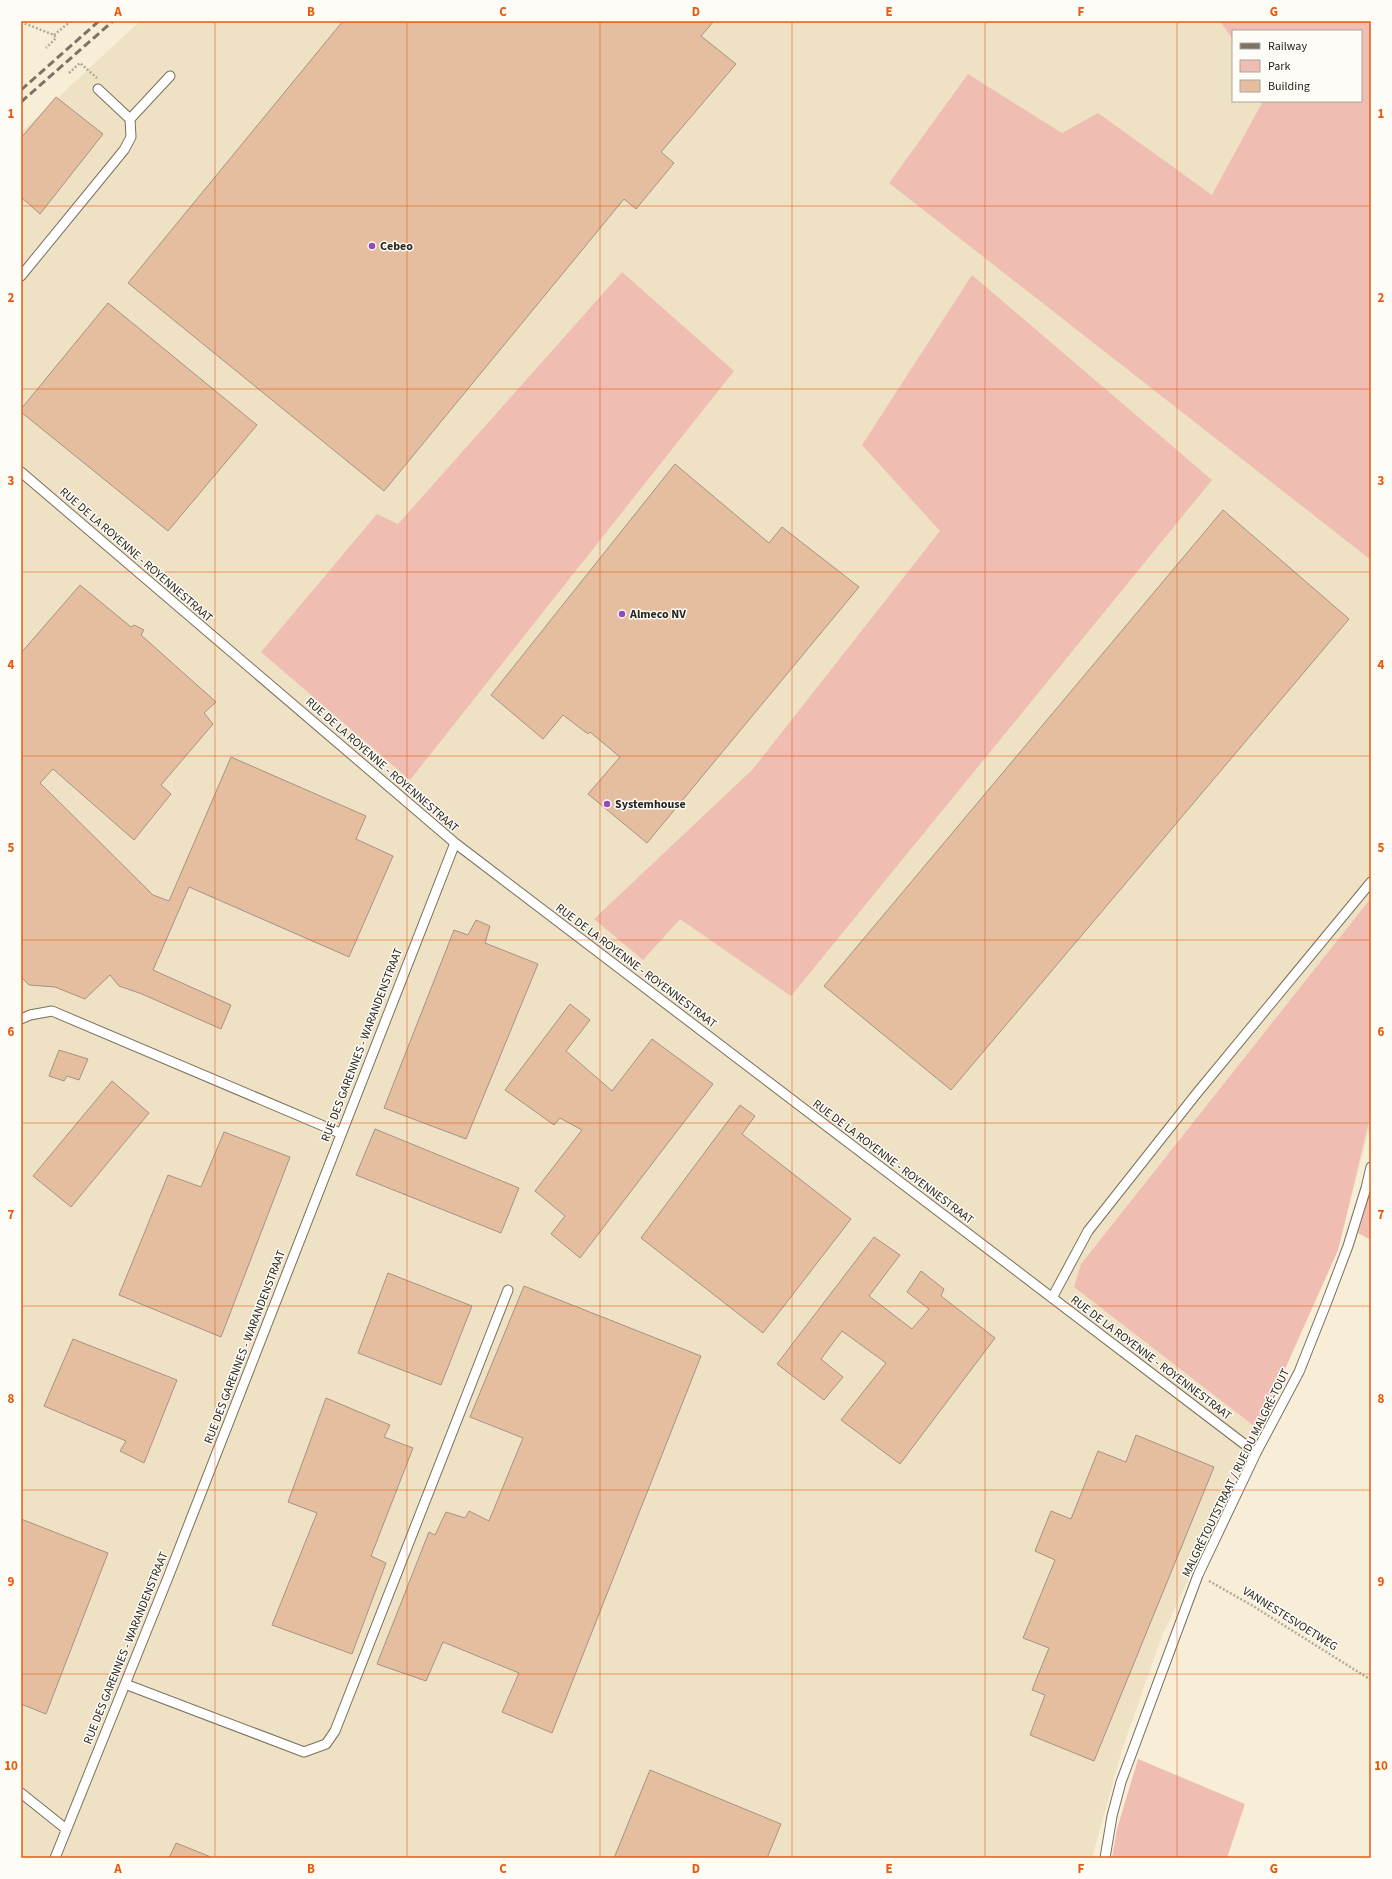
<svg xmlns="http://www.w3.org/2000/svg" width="1392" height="1879" viewBox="0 0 1392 1879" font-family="'Source Sans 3',sans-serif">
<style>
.built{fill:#eee1c4;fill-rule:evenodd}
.green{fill:#f0bdb2}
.building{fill:#e5bd9f;stroke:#a79385}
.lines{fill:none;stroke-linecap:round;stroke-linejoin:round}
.service-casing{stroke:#79705c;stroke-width:11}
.path{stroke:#b2aa98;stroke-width:2.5;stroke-dasharray:2 2;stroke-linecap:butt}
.service{stroke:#fff;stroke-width:9}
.rail{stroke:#7b7466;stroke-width:3;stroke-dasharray:8 4;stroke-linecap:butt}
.grid{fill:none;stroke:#e8590c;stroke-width:1;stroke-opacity:0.55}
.poi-dot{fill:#9349bb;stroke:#fefcf7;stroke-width:1.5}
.labels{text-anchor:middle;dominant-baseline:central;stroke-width:3;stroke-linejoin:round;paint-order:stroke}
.poi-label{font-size:12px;font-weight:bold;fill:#2a261e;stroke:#fefcf7;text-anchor:start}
.street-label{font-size:12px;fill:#2a261e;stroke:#fefcf7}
.neatline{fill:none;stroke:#e8590c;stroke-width:1.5}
.grid-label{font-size:13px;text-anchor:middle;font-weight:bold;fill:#e8590c}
</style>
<rect width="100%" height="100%" fill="#f8eed7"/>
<path class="built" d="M 140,21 L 1371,21 L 1371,1122 L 1338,1250 L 1272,1399 L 1162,1636 L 1122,1750 L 1092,1858 L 21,1858 L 21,132 ZM 1233,31 L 1361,31 L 1361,101 L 1233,101 Z"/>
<path class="green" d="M 1220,21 L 1371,21 L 1371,560 L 889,183 L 968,74 L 1062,133 L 1098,113 L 1212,195 L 1263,101 L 1361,101 L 1361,31 L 1233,31 L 1233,40 Z
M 622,272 L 734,371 L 410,780 L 261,652 L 377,514 L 398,524 Z
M 972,275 L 1212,480 L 791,996 L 680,919 L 643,960 L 594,919 L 753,769 L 940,531 L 862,445 Z
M 1371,898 L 1371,1113 L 1338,1250 L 1258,1429 L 1074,1287 L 1081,1264 Z
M 1371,1183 L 1371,1240 L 1358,1233 Z
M 1138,1759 L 1245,1804 L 1227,1858 L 1112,1858 L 1117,1829 Z"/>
<path class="building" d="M 343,21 L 714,21 L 701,36 L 736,64 L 661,152 L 674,163 L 636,209 L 624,199 L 384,491 L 128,283 Z
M 56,97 L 103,134 L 40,214 L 21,197 L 21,138 Z
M 108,303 L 257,425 L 168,531 L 21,412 L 21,409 Z
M 675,464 L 769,543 L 782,527 L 859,587 L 647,843 L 588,794 L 620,757 L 590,732 L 588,734 L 563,715 L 543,739 L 491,695 Z
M 1223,510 L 1349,619 L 951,1090 L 824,986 Z
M 80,585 L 131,627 L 134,625 L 144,630 L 141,635 L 216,702 L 204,713 L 213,724 L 161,785 L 171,794 L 134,840 L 53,769 L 40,783 L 153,895 L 169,901 L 231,757 L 366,816 L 356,839 L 393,856 L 349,957 L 189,887 L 153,970 L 231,1005 L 221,1029 L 142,994 L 119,986 L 110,975 L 85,999 L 55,987 L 29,985 L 21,977 L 21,653 Z
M 476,920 L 490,926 L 485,943 L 538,964 L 466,1139 L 384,1108 L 454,930 L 468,935 Z
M 570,1004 L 590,1020 L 566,1051 L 612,1091 L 652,1039 L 713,1084 L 580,1258 L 551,1234 L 565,1216 L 535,1191 L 582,1130 L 560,1118 L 554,1125 L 505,1090 Z
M 59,1050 L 88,1059 L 79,1080 L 67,1076 L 64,1081 L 49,1076 Z
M 112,1081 L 149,1113 L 71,1207 L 33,1176 Z
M 740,1105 L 755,1116 L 742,1134 L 851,1219 L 763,1333 L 641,1238 Z
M 375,1129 L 519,1188 L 501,1233 L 356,1175 Z
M 224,1132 L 290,1157 L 221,1337 L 119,1295 L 168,1175 L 201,1187 Z
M 874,1237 L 900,1255 L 869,1296 L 912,1329 L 929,1309 L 907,1292 L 921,1271 L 944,1289 L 941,1296 L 995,1338 L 900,1464 L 841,1420 L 886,1363 L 842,1331 L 821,1359 L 843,1377 L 824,1400 L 777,1364 Z
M 388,1273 L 472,1306 L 441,1385 L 358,1353 Z
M 524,1286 L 701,1356 L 552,1733 L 502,1712 L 519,1673 L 443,1642 L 426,1681 L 377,1664 L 429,1532 L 435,1535 L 446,1512 L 465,1518 L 469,1511 L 489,1521 L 523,1438 L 470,1417 Z
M 73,1339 L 177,1380 L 144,1463 L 120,1451 L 126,1441 L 44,1406 Z
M 326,1398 L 390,1425 L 384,1437 L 413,1448 L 371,1556 L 386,1563 L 352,1654 L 272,1625 L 317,1513 L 288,1502 Z
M 1136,1435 L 1214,1467 L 1094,1761 L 1030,1735 L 1045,1695 L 1032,1690 L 1049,1648 L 1023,1638 L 1055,1560 L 1035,1551 L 1051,1511 L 1071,1519 L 1098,1451 L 1126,1462 Z
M 21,1519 L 108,1553 L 46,1714 L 21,1704 Z
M 650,1770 L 781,1824 L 767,1858 L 614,1858 Z
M 176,1843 L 211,1857 L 211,1858 L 169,1858 Z"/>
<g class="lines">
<g class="service-casing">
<path id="service" d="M 130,119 L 170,76
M 21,276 L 124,150 L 131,137 L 130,119 L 98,89
M 21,472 L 455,843 L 1256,1453
M 21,1019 L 30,1015 L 52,1011 L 340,1133
M 1052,1298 L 1088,1231 L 1197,1093 L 1371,882
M 125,1684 L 304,1752 L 326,1744 L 335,1731 L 508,1290
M 21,1793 L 66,1829
M 55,1858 L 169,1575 L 455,843
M 1105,1858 L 1112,1816 L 1121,1782 L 1198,1575 L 1256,1453 L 1299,1372 L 1326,1304 L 1348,1246 L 1366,1188 L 1371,1167"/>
</g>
<path class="path" d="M 21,22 L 54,35 L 56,38 L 46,48
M 54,35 L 71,21
M 69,73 L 80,63 L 97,78
M 1209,1581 L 1253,1606 L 1371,1680"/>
<use href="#service" class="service"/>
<path class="rail" d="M 21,90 L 99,21
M 21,102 L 113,21"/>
</g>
<path class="grid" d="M 215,21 L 215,1858M 407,21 L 407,1858M 600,21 L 600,1858M 792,21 L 792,1858M 985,21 L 985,1858M 1177,21 L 1177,1858M 21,206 L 1371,206M 21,389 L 1371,389M 21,572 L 1371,572M 21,756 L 1371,756M 21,940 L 1371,940M 21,1123 L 1371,1123M 21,1306 L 1371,1306M 21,1490 L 1371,1490M 21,1674 L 1371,1674"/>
<g class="poi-dot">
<circle cx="372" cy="246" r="4"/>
<circle cx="622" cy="614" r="4"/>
<circle cx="607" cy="804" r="4"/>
</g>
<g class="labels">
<g class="poi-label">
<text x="380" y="246">Cebeo</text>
<text x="630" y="614">Almeco NV</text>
<text x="615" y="804">Systemhouse</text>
</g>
<g class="street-label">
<text transform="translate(136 555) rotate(41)">RUE DE LA ROYENNE - ROYENNESTRAAT</text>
<text transform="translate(382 765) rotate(41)">RUE DE LA ROYENNE - ROYENNESTRAAT</text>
<text transform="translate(636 966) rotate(37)">RUE DE LA ROYENNE - ROYENNESTRAAT</text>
<text transform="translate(362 1045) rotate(-69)">RUE DES GARENNES - WARANDENSTRAAT</text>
<text transform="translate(893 1162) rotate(37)">RUE DE LA ROYENNE - ROYENNESTRAAT</text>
<text transform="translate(245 1347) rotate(-69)">RUE DES GARENNES - WARANDENSTRAAT</text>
<text transform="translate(1151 1358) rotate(37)">RUE DE LA ROYENNE - ROYENNESTRAAT</text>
<text transform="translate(1236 1473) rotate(-64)">MALGRÉTOUTSTRAAT / RUE DU MALGRÉ-TOUT</text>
<text transform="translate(1290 1619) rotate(32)">VANNESTESVOETWEG</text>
<text transform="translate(126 1648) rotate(-68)">RUE DES GARENNES - WARANDENSTRAAT</text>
</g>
</g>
<rect width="1392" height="1879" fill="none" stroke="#fefcf7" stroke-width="44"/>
<rect x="1232" y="30" width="130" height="72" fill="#fefcf7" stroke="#a9a6a0"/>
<rect x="1240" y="43" width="20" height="6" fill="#7b7466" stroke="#a9a6a0"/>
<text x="1268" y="50" font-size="12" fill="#2a261e">Railway</text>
<rect x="1240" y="60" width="20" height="12" fill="#f0bdb2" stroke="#a9a6a0"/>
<text x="1268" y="70" font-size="12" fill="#2a261e">Park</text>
<rect x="1240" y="80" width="20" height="12" fill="#e5bd9f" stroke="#a9a6a0"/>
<text x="1268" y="90" font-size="12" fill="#2a261e">Building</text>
<rect x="22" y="22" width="1348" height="1835" class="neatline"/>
<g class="grid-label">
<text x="118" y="16">A</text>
<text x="311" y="16">B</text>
<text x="503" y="16">C</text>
<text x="696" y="16">D</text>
<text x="889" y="16">E</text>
<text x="1081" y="16">F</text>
<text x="1274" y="16">G</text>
<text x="11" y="118">1</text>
<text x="1381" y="118">1</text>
<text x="11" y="302">2</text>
<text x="1381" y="302">2</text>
<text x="11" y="485">3</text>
<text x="1381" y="485">3</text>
<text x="11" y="669">4</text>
<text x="1381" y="669">4</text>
<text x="11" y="852">5</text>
<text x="1381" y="852">5</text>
<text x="11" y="1036">6</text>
<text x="1381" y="1036">6</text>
<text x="11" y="1219">7</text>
<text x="1381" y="1219">7</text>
<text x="11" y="1403">8</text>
<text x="1381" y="1403">8</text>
<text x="11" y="1586">9</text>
<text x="1381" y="1586">9</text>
<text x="11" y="1770">10</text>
<text x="1381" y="1770">10</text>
<text x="118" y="1873">A</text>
<text x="311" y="1873">B</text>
<text x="503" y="1873">C</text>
<text x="696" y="1873">D</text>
<text x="889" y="1873">E</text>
<text x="1081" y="1873">F</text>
<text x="1274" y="1873">G</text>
</g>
</svg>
